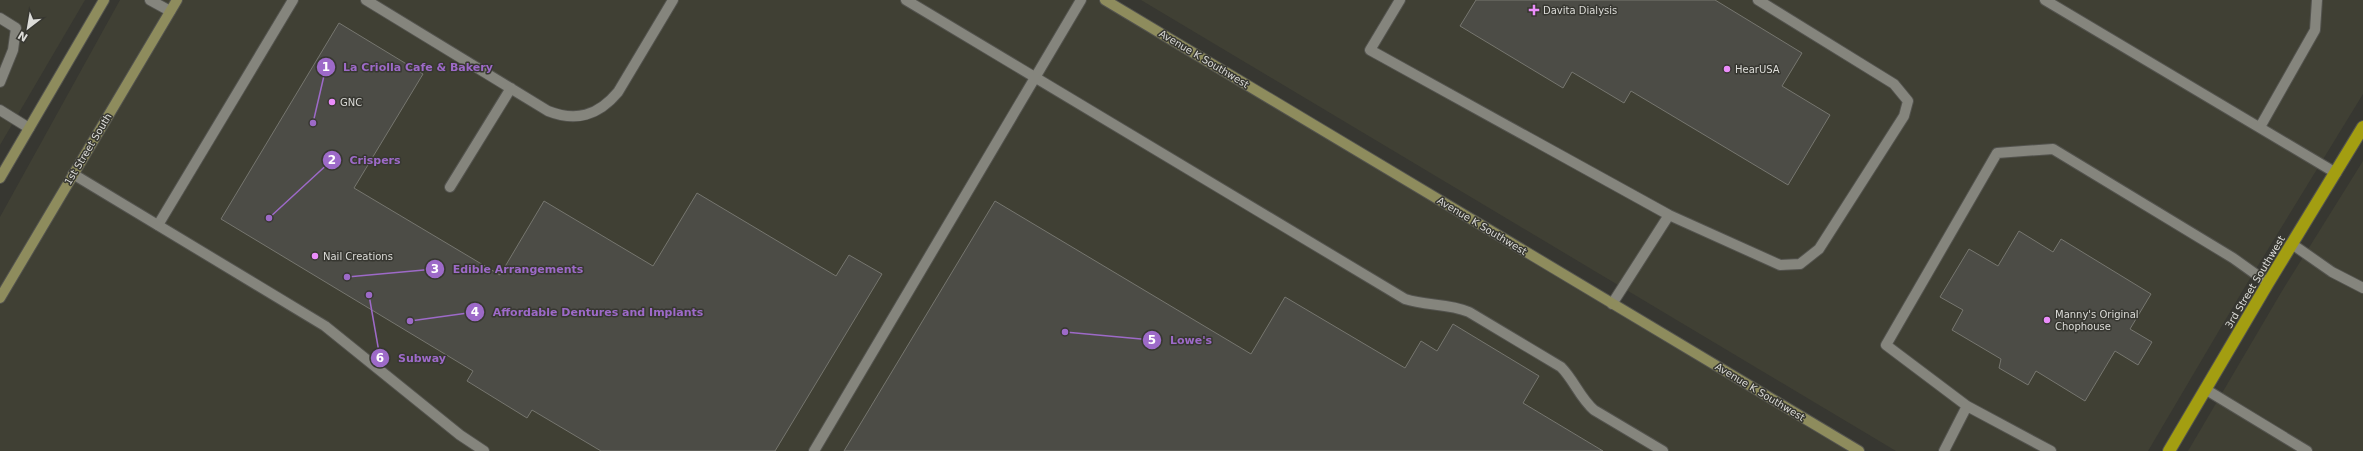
<svg xmlns="http://www.w3.org/2000/svg" width="2363" height="451" viewBox="0 0 2363 451" font-family="'DejaVu Sans',sans-serif">
<style>
.built{fill:#404034}
.building{fill:#4c4c46;stroke:#76766f}
.lines{fill:none;stroke-linecap:round;stroke-linejoin:round}
.lane-casing{stroke:#53534e;stroke-width:12}
.street-casing{stroke:#53534e;stroke-width:12}
.secondary-casing{stroke:#53534e;stroke-width:12}
.highway-casing{stroke:#53534e;stroke-width:14}
.lane{stroke:#85857d;stroke-width:10}
.street{stroke:#85857d;stroke-width:10}
.secondary{stroke:#8e8c5d;stroke-width:10}
.highway{stroke:#a39e11;stroke-width:12}
.poi-dot{fill:#eb8dfb;stroke:#373731;stroke-width:1.5}
.labels{text-anchor:middle;dominant-baseline:central;stroke-width:3;stroke-linejoin:round;paint-order:stroke}
.poi-label{font-size:10px;fill:#dcdcd8;stroke:#373731;text-anchor:start}
.street-label{font-size:10px;fill:#dcdcd8;stroke:#373731}
.leader{fill:none;stroke:#9d6ac8;stroke-width:1.5}
.callout-dot{fill:#9d6ac8;stroke:#373731;stroke-width:1.5}
.mark-label{font-size:12px;text-anchor:middle;font-weight:bold;fill:#fff}
.callout-label{font-size:11px;text-anchor:middle;font-weight:bold;fill:#9d6ac8;stroke:#373731;stroke-width:3;stroke-linejoin:round;paint-order:stroke}
</style>
<rect width="100%" height="100%" fill="#373731"/>
<path class="built" d="M 0,0 L 85,0 L 0,145 Z
M 120,0 L 1105,0 L 1859,451 L 0,451 L 0,217 Z
M 1141,0 L 2363,0 L 2363,94 L 2243,290 L 2148,451 L 1896,451 Z
M 2363,161 L 2363,451 L 2188,451 L 2282,291 Z"/>
<path class="building" d="M 1476,0 L 1715,0 L 1802,53 L 1782,86 L 1830,115 L 1788,185 L 1631,91 L 1624,103 L 1572,72 L 1563,88 L 1460,26 Z
M 339,23 L 423,74 L 354,188 L 500,275 L 544,201 L 653,266 L 697,193 L 836,276 L 849,255 L 882,274 L 775,451 L 601,451 L 532,410 L 527,418 L 467,381 L 473,371 L 221,219 Z
M 995,201 L 1251,354 L 1285,297 L 1405,368 L 1421,341 L 1437,351 L 1453,324 L 1539,376 L 1523,403 L 1603,451 L 844,451 Z
M 2019,231 L 2053,252 L 2061,239 L 2151,294 L 2130,329 L 2152,342 L 2138,365 L 2115,351 L 2085,401 L 2036,371 L 2028,385 L 1999,368 L 2001,359 L 1952,330 L 1963,310 L 1940,297 L 1969,249 L 1998,266 Z"/>
<g class="lines">
<g class="lane-casing">
<path id="lane" d="M 366,0 L 548,111 C 576,122 598,116 618,92 L 673,0
M 906,0 L 1405,299 C 1426,306 1448,303 1469,312 L 1561,367 C 1574,380 1580,398 1594,410 L 1663,451
M 1400,0 L 1370,50 L 1669,215 L 1780,265 L 1800,264 L 1819,249 L 1904,116 L 1908,101 L 1894,84 L 1758,0
M 2045,0 L 2336,173
M 0,18 L 16,28 L 13,50 L 0,82
M 0,110 L 29,128
M 2260,127 L 2315,30 L 2317,0
M 450,187 L 511,88
M 158,225 L 293,0
M 2292,244 L 2332,272 L 2363,288
M 1612,304 L 1669,215
M 2205,389 L 2307,451
M 814,451 L 1081,0
M 1944,451 L 1967,406
M 2051,451 L 1967,406 L 1886,345 L 1997,153 L 2053,149 L 2233,258 L 2268,283"/>
</g>
<g class="street-casing">
<path id="street" d="M 150,0 L 170,11
M 73,174 L 325,326 L 460,435 L 484,451"/>
</g>
<g class="secondary-casing">
<path id="secondary" d="M 1105,0 L 1859,451
M 0,178 L 104,0
M 0,298 L 177,0"/>
</g>
<g class="highway-casing">
<path id="highway" d="M 2169,451 L 2268,283 L 2363,127"/>
</g>
<use href="#lane" class="lane"/>
<use href="#street" class="street"/>
<use href="#secondary" class="secondary"/>
<use href="#highway" class="highway"/>
</g>
<g class="poi-dot">
<path d="M1532 4h4v4h4v4h-4v4h-4v-4h-4v-4h4z"/>
<circle cx="1727" cy="69" r="4"/>
<circle cx="332" cy="102" r="4"/>
<circle cx="315" cy="256" r="4"/>
<circle cx="2047" cy="320" r="4"/>
</g>
<g class="labels">
<g class="poi-label">
<text x="1543" y="10">Davita Dialysis</text>
<text x="1735" y="69">HearUSA</text>
<text x="340" y="102">GNC</text>
<text x="323" y="256">Nail Creations</text>
<text x="2055" y="314">Manny's Original<tspan x="2055" dy="12">Chophouse</tspan></text>
</g>
<g class="street-label">
<text transform="translate(1204 59) rotate(31)">Avenue K Southwest</text>
<text transform="translate(88 149) rotate(-59)">1st Street South</text>
<text transform="translate(1482 226) rotate(31)">Avenue K Southwest</text>
<text transform="translate(2255 282) rotate(-59)">3rd Street Southwest</text>
<text transform="translate(1760 392) rotate(31)">Avenue K Southwest</text>
</g>
</g>
<path class="leader" d="M313 123L326 67M269 218L332 160M347 277L435 269M410 321L475 312M1065 332L1152 340M369 295L380 358"/>
<g class="callout-dot">
<circle cx="313" cy="123" r="4"/>
<circle cx="269" cy="218" r="4"/>
<circle cx="347" cy="277" r="4"/>
<circle cx="410" cy="321" r="4"/>
<circle cx="1065" cy="332" r="4"/>
<circle cx="369" cy="295" r="4"/>
<circle cx="326" cy="67" r="10"/>
<circle cx="332" cy="160" r="10"/>
<circle cx="435" cy="269" r="10"/>
<circle cx="475" cy="312" r="10"/>
<circle cx="1152" cy="340" r="10"/>
<circle cx="380" cy="358" r="10"/>
</g>
<g class="mark-label">
<text x="326" y="71">1</text>
<text x="332" y="164">2</text>
<text x="435" y="273">3</text>
<text x="475" y="316">4</text>
<text x="1152" y="344">5</text>
<text x="380" y="362">6</text>
</g>
<g class="callout-label">
<text x="418" y="71">La Criolla Cafe &amp; Bakery</text>
<text x="375" y="164">Crispers</text>
<text x="518" y="273">Edible Arrangements</text>
<text x="598" y="316">Affordable Dentures and Implants</text>
<text x="1191" y="344">Lowe's</text>
<text x="422" y="362">Subway</text>
</g>
<g transform="translate(28 28) rotate(211)" stroke="#373731" stroke-width="3" paint-order="stroke">
<path d="M0-3L7 15L0 10L-7 15Z" fill="#dcdcd8"/>
<text y="-6" font-size="11" font-weight="bold" text-anchor="middle" fill="#dcdcd8">N</text>
</g>
</svg>
